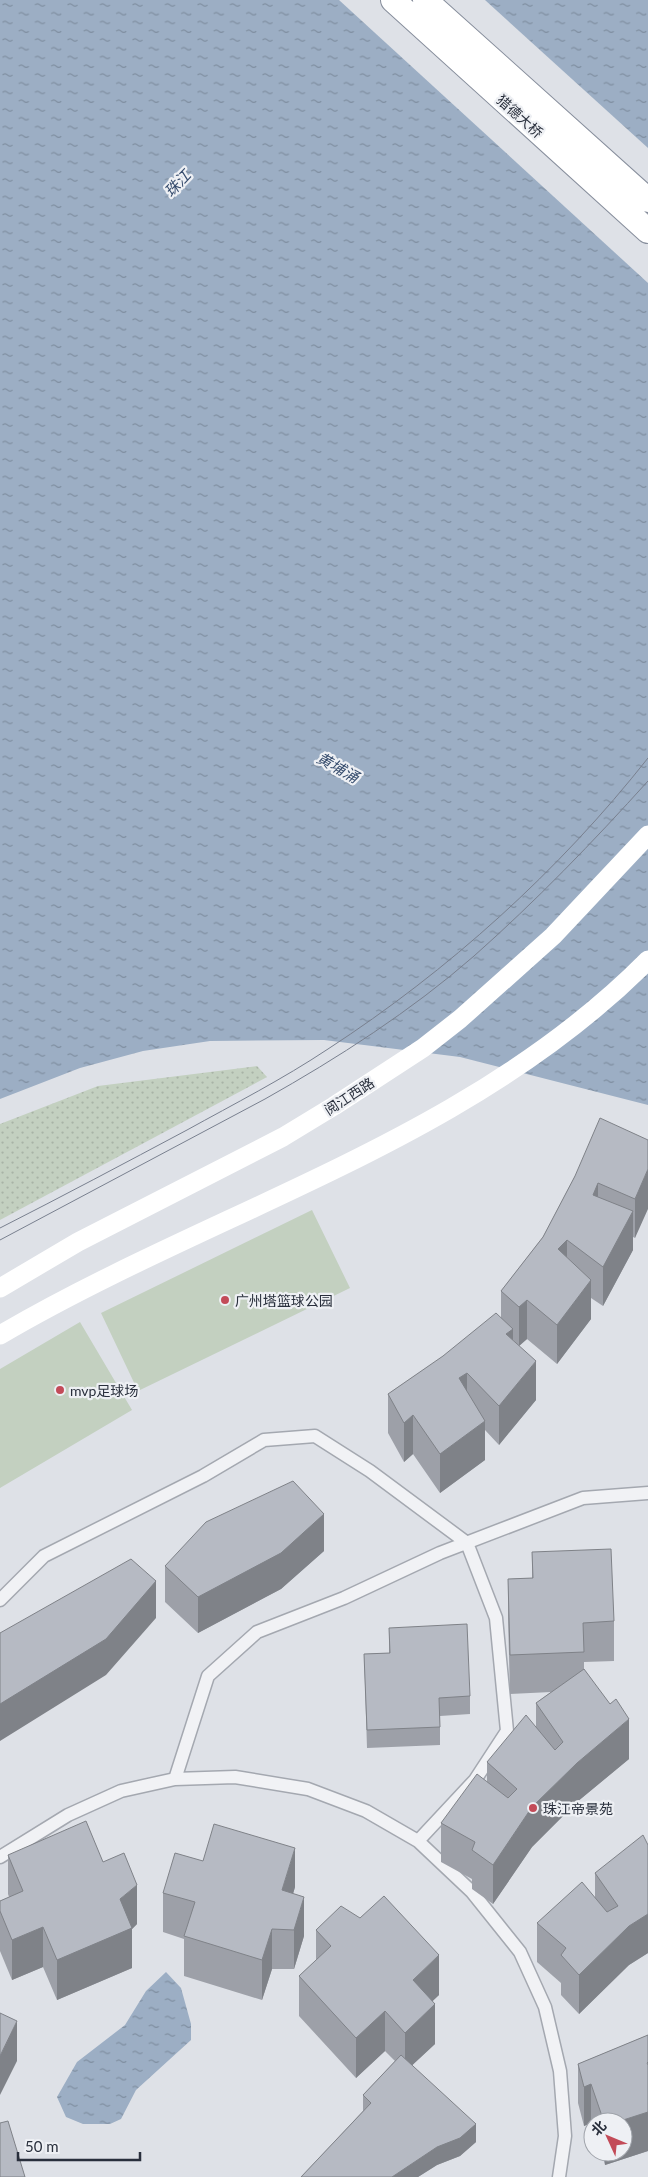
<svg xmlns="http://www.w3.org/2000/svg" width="648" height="2177" viewBox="0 0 648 2177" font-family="Lato,'Noto Sans SC',sans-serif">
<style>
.park{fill:url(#park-dots)}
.pitch{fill:#c3d0c0}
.water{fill:url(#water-ripples)}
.pier{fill:#dee1e7}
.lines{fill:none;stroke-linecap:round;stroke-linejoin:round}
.street-casing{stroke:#a4a8b0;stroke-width:15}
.highway-casing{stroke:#878e9c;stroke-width:26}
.street{stroke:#f1f2f5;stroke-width:12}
.secondary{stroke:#fff;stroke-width:19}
.highway{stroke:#fff;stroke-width:24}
.tram{stroke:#79808f;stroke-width:1}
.wall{fill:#9da0a8}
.shaded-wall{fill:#7f8288}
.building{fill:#b6bac3;stroke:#7f8288}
.poi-dot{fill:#c34b58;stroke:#eef0f4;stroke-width:2}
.labels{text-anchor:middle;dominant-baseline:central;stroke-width:4.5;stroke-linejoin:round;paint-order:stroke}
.street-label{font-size:14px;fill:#292f3c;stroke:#eef0f4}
.poi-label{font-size:14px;fill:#292f3c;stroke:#eef0f4;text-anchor:start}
.water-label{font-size:15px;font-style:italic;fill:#364c6d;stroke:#eef0f4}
</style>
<defs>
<pattern id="park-dots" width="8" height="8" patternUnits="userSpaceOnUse" patternTransform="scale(1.25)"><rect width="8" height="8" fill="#c3d0c0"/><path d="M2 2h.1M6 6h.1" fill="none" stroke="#a8b3a6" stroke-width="1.8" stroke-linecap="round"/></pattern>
<pattern id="water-ripples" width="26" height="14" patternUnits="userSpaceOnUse" patternTransform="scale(1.25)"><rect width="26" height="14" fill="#9caec4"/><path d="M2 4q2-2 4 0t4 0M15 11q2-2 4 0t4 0" fill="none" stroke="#7f8ea0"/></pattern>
</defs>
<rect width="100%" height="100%" fill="#dee1e7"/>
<path class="park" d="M 257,1066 L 267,1077 L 0,1220 L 0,1124 L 98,1086 Z"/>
<path class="pitch" d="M 312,1210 L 350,1288 L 138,1391 L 101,1313 Z
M 80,1322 L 132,1410 L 0,1488 L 0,1369 Z"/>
<path class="water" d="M 0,0 L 648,0 L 648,1105 L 460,1057 L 324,1040 L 210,1041 L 143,1051 L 80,1068 L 0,1099 Z
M 166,1972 L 181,1988 L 191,2024 L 191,2040 L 136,2090 L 121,2119 L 110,2124 L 83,2124 L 66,2117 L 57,2097 L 77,2062 L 125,2025 L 146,1991 Z"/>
<path class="pier" d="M 339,0 L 485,0 L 648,148 L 648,283 Z"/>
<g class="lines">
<g class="street-casing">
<path id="street" d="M 0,1600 L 44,1556 L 203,1476 L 264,1440 L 315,1436 L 370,1471 L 467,1543 L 496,1618 L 507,1731 L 475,1780 L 418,1841
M 175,1779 L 208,1676 L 257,1632 L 344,1598 L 440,1553 L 583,1498 L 648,1493
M 0,1857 L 68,1815 L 121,1791 L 175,1779 L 235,1777 L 308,1789 L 366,1811 L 418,1841 L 472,1892 L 520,1952 L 545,2007 L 560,2071 L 565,2136 L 559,2177"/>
</g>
<g class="highway-casing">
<path id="highway" d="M 393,0 L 648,231
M 425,0 L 648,200"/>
</g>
<use href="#street" class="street"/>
<path class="secondary" d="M 0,1288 L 78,1242 L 283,1137 L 334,1106 L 423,1048 L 460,1019 L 553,936 L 648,835
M 0,1335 C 215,1209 469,1141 648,960"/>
<use href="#highway" class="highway"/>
<path class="tram" d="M 0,1228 C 63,1196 125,1163 187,1130 C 234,1104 283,1079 328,1049 C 448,971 559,871 648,758
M 0,1240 L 265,1099 C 338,1058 411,1011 474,956 C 536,901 593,842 648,781"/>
</g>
<path class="wall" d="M 648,1140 L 635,1238 L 633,1237 L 633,1250 L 603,1306 L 591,1298 L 591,1319 L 557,1364 L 527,1339 L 519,1346 L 513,1340 L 536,1400 L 499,1445 L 485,1430 L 485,1460 L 440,1493 L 413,1454 L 404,1462 L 388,1433 L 388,1394 L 501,1317 L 501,1291 L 543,1237 L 575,1176 Z
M 324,1551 L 281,1589 L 198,1633 L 165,1602 L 165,1566 Z
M 532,1552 L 614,1621 L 614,1661 L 584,1662 L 584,1669 L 629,1759 L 577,1802 L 532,1847 L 493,1904 L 472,1889 L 472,1879 L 441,1862 L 441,1823 L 487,1782 L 487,1762 L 536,1727 L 536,1703 L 551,1692 L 510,1694 L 508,1618 L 508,1579 L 532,1578 Z
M 389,1628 L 470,1696 L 470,1714 L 440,1716 L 440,1745 L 367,1748 L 364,1654 L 389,1653 Z
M 648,1845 L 648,1953 L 629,1965 L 579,2014 L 561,1995 L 561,1983 L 537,1962 L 537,1923 L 595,1897 L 595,1873 Z
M 8,1855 L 103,1862 L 137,1924 L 132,1929 L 132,1968 L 57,2000 L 43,1967 L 12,1980 L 0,1951 L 0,1901 L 9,1897 L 8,1894 Z
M 295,1887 L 293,1894 L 304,1936 L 294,1969 L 272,1969 L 262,2000 L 184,1976 L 184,1939 L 163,1932 L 163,1893 Z
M 316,1930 L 439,1995 L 432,2001 L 435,2044 L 412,2065 L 476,2142 L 460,2156 L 437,2165 L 418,2177 L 301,2177 L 363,2111 L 363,2095 L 395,2061 L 385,2051 L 356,2078 L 299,2016 L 299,1976 L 316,1960 Z
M 648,2035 L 648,2151 L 605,2165 L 601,2152 L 623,2152 L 623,2122 L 593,2122 L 593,2129 L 591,2123 L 584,2126 L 578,2103 L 578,2064 Z"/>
<path class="shaded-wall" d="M 648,1169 L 648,1209 L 635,1238 L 635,1199 Z
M 598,1183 L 598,1222 L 593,1195 Z
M 633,1211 L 633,1250 L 603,1306 L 603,1267 Z
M 567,1240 L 567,1279 L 558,1249 Z
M 591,1280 L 591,1319 L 557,1364 L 557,1325 Z
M 527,1300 L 527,1339 L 519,1346 L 519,1307 Z
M 513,1329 L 513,1368 L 506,1334 Z
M 536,1361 L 536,1400 L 499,1445 L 499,1406 Z
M 467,1373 L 467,1413 L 459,1378 Z
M 413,1415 L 413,1454 L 404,1462 L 404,1423 Z
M 485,1421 L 485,1460 L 440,1493 L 440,1454 Z
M 324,1514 L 324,1551 L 281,1589 L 198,1633 L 198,1597 Z
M 156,1581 L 156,1618 L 106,1675 L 0,1741 L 0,1704 Z
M 629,1719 L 629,1759 L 577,1802 L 532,1847 L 493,1904 L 493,1865 L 532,1807 L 577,1763 Z
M 295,1848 L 295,1887 L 282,1930 L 282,1890 Z
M 137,1885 L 137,1924 L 132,1929 L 132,1968 L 57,2000 L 57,1960 L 120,1899 Z
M 304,1897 L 304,1936 L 294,1969 L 294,1930 Z
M 648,1914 L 648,1953 L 629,1965 L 579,2014 L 579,1975 L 629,1926 Z
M 43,1927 L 43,1967 L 12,1980 L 12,1940 Z
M 272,1929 L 272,1969 L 262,2000 L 262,1960 Z
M 439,1955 L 439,1995 L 413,2020 L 413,1980 Z
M 435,2004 L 435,2044 L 405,2072 L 405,2033 Z
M 385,2011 L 385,2051 L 356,2078 L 356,2038 Z
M 17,2021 L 17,2061 L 0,2095 L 0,2056 Z
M 591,2084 L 591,2123 L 584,2126 L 584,2087 Z
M 648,2112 L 648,2151 L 605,2165 L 605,2152 L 623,2152 L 623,2122 L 617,2122 Z
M 476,2124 L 476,2142 L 460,2156 L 437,2165 L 418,2177 L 392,2177 L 437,2147 Z"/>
<path class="building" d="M 600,1118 L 648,1140 L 648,1169 L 635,1199 L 598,1183 L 593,1195 L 633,1211 L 603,1267 L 567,1240 L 558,1249 L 591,1280 L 557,1325 L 527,1300 L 519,1307 L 501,1291 L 543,1237 L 575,1176 Z
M 496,1313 L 513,1329 L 506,1334 L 536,1361 L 499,1406 L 467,1373 L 459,1378 L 485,1421 L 440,1454 L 413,1415 L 404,1423 L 388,1394 L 443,1356 Z
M 293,1481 L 324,1514 L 281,1553 L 198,1597 L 165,1566 L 206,1522 Z
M 611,1549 L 614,1621 L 583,1623 L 584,1652 L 510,1655 L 508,1579 L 533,1578 L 532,1552 Z
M 131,1559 L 156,1581 L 106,1639 L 0,1704 L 0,1633 Z
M 467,1624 L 470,1696 L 439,1698 L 440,1727 L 367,1730 L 364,1654 L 390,1653 L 389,1628 Z
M 584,1669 L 610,1704 L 616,1699 L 629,1719 L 577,1763 L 532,1807 L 493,1865 L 472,1850 L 475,1842 L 441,1823 L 477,1774 L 508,1798 L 517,1789 L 487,1762 L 526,1715 L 555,1750 L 563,1742 L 536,1703 Z
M 86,1821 L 103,1862 L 124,1853 L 137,1885 L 120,1899 L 132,1928 L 57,1960 L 43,1927 L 12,1940 L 0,1911 L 0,1901 L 23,1891 L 8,1855 Z
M 214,1824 L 295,1848 L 282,1890 L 304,1897 L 294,1930 L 272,1929 L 262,1960 L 184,1936 L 195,1902 L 163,1893 L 175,1853 L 203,1861 Z
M 643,1835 L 648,1845 L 648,1914 L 629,1926 L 579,1975 L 561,1955 L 566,1948 L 537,1923 L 582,1882 L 607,1912 L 618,1906 L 595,1873 Z
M 384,1896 L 439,1955 L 413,1980 L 435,2004 L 405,2033 L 385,2011 L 356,2038 L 299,1976 L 331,1946 L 316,1930 L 341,1906 L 360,1918 Z
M 0,2013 L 17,2021 L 0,2056 Z
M 648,2035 L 648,2062 L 647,2063 L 648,2065 L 648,2112 L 617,2122 L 604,2122 L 591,2084 L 584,2087 L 578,2064 Z
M 401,2055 L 476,2124 L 460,2138 L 437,2147 L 392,2177 L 301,2177 L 371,2103 L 363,2095 Z
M 8,2121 L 25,2177 L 0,2177 L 0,2123 Z"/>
<g class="poi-dot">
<circle cx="225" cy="1300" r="5"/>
<circle cx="60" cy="1390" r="5"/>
<circle cx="533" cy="1808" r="5"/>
</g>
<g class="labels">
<g class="street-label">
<text transform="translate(520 116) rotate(42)">猎德大桥</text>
<text transform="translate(349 1096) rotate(-33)">阅江西路</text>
</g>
<g class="poi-label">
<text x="235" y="1300">广州塔篮球公园</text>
<text x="70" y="1390">mvp足球场</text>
<text x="543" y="1808">珠江帝景苑</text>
</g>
<g class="water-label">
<text transform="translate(177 183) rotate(-46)">珠江</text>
<text transform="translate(338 767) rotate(29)">黄埔涌</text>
</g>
</g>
<g transform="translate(608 2137) rotate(314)"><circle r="24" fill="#eef0f4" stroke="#9fa3aa"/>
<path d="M0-4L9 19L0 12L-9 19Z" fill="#c34b58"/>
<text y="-8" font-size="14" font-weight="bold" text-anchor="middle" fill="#292f3c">北</text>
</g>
<path d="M18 2152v8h122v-8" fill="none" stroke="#292f3c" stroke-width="2.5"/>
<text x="25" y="2152" font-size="15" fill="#292f3c" stroke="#eef0f4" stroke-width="4" paint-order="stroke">50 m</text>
</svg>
